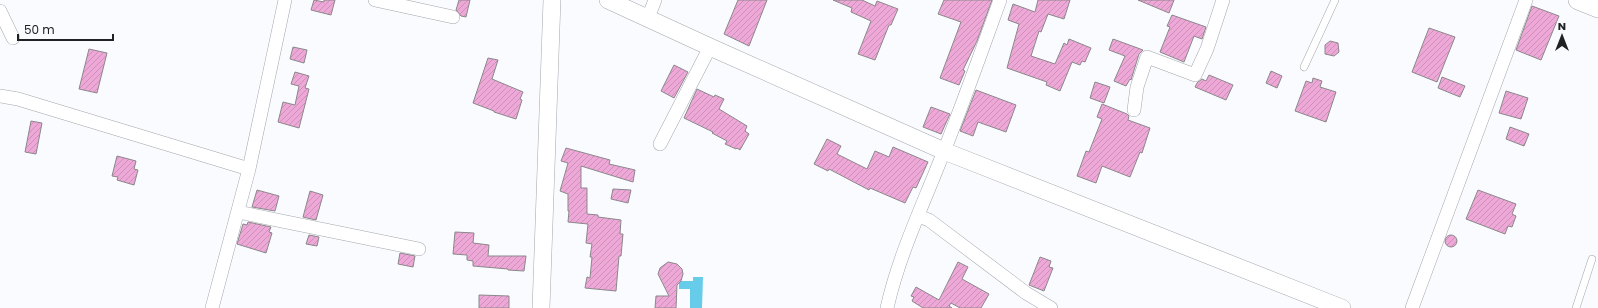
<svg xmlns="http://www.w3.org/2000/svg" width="1598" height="308" viewBox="0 0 1598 308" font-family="Poppins,sans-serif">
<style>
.water{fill:#67cbea}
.building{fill:url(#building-hatch);stroke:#8b878a}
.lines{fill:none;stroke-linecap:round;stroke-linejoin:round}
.service-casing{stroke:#a4a7ab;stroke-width:8}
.minor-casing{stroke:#a4a7ab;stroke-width:14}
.tertiary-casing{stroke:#a4a7ab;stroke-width:18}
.secondary-casing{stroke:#a4a7ab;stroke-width:20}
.service{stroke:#fff;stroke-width:7}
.minor{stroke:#fff;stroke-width:13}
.tertiary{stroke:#fff;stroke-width:17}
.secondary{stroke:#fff;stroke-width:19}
</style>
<defs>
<pattern id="building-hatch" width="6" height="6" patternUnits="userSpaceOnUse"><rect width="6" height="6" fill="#eea8d8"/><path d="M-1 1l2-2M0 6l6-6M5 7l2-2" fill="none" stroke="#cc90b9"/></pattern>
</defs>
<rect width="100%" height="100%" fill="#f9fbff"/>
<path class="water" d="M 693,277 L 703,277 L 702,308 L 690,308 L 690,289 L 679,289 L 679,281 L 693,281 Z"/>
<path class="building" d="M 314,0 L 324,2 L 324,0 L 335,0 L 331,15 L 311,10 Z
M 459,0 L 470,0 L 466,17 L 461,16 L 456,10 Z
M 738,0 L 767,0 L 749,46 L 724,34 Z
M 833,0 L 862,0 L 875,6 L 877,1 L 898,9 L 891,25 L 889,25 L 875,60 L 858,54 L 871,21 L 851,12 L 852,8 Z
M 944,0 L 992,0 L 977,41 L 963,70 L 965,71 L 959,85 L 940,78 L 961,22 L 938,14 Z
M 1038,0 L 1070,0 L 1064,19 L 1048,14 L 1041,32 L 1039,31 L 1031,56 L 1055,64 L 1064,43 L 1067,45 L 1069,39 L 1091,48 L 1085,62 L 1082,61 L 1080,65 L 1072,62 L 1060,91 L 1046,85 L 1047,82 L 1007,68 L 1019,24 L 1008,20 L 1013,4 L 1035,12 Z
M 1138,0 L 1174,0 L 1169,13 Z
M 1532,6 L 1559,16 L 1541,60 L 1516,50 Z
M 1172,15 L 1206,27 L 1202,39 L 1194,36 L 1184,62 L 1160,52 L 1170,27 L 1167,26 Z
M 1429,28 L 1455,37 L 1437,82 L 1412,72 Z
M 1113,39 L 1143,50 L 1139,54 L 1131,80 L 1130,79 L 1126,86 L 1114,81 L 1125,56 L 1109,50 Z
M 1330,41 L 1338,43 L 1339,52 L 1334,56 L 1325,54 L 1325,45 Z
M 293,47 L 307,50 L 304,63 L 290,59 Z
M 89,49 L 107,53 L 97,93 L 79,89 Z
M 488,58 L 498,60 L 492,79 L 523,92 L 520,99 L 522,100 L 516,119 L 494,112 L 494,111 L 473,103 Z
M 674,65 L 688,72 L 674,98 L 661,91 Z
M 1271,71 L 1282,76 L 1277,88 L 1266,83 Z
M 295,72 L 309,76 L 305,88 L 309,89 L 299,128 L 278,122 L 283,102 L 295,105 L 299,86 L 291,84 Z
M 1209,75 L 1233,85 L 1226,100 L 1195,87 L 1197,83 L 1202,79 L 1206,81 Z
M 1442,77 L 1465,86 L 1460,97 L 1438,88 Z
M 1313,78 L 1322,81 L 1320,87 L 1336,92 L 1326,122 L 1295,111 L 1306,81 L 1312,83 Z
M 1095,82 L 1110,87 L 1104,103 L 1090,98 Z
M 697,89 L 714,97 L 715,95 L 724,99 L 719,109 L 747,126 L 745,131 L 749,134 L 740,150 L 737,148 L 736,149 L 725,144 L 727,141 L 712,133 L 713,132 L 684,118 Z
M 976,90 L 1016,105 L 1006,132 L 978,122 L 973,136 L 960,131 Z
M 1506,91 L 1528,98 L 1521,119 L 1499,113 Z
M 1102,104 L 1127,114 L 1129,116 L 1128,120 L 1150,128 L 1142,153 L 1140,152 L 1130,177 L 1102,166 L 1096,183 L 1077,176 L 1086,151 L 1089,152 L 1102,119 L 1097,117 Z
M 931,107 L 950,114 L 941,134 L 923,127 Z
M 31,121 L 42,123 L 36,154 L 25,152 Z
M 1510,127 L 1529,134 L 1524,146 L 1506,139 Z
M 827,139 L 841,146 L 837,154 L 867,169 L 875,151 L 889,157 L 893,147 L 928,162 L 916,188 L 913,187 L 905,203 L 870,188 L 869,190 L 829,169 L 828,171 L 814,164 Z
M 566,148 L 610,160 L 609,164 L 635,170 L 633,182 L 581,166 L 581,188 L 587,188 L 587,214 L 598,215 L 598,217 L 621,220 L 620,234 L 623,234 L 621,256 L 619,256 L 616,291 L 585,288 L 587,277 L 590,278 L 592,257 L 590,257 L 592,244 L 586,243 L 588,224 L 568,222 L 569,211 L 568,211 L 568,194 L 560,191 L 568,163 L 561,161 Z
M 117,156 L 136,161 L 134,169 L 138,170 L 134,185 L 117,180 L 118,177 L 112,176 Z
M 613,189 L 631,190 L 628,203 L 611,199 Z
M 257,190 L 279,196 L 275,211 L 252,207 Z
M 1478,190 L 1516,204 L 1512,214 L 1516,216 L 1512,227 L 1508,226 L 1505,234 L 1466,219 Z
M 310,191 L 323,195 L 316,220 L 303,217 Z
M 248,222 L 271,227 L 269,232 L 272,233 L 266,253 L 237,244 L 243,224 L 247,225 Z
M 455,232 L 474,233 L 473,243 L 489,245 L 488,256 L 526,256 L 524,271 L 508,270 L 508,269 L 473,266 L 473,261 L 467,260 L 467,255 L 453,254 Z
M1445 241a6 6 0 1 1 12 0a6 6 0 1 1-12 0Z
M 309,235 L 319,237 L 317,246 L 306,244 Z
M 400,253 L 415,256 L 413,267 L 398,264 Z
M 1040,257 L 1051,261 L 1049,267 L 1053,268 L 1044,291 L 1029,285 Z
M 668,262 L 677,264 L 682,269 L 683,274 L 681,281 L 677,285 L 676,308 L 655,308 L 656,296 L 669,296 L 658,274 L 660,268 Z
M 958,262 L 968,267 L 962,279 L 989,294 L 981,308 L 960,308 L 951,303 L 949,306 L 952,308 L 923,308 L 912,301 L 914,297 L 911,296 L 916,287 L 939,300 Z
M 479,295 L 509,296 L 509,308 L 479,308 Z"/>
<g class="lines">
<g class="service-casing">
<path id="service" d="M 1304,67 L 1335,0
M 1576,308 L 1592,259"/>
</g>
<g class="minor-casing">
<path id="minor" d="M 375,0 L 453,17
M 0,11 L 13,38
M 648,18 L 655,0
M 0,96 L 18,99 L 249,169
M 1134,110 L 1137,87 L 1147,57 L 1195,75 L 1207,49 L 1223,0
M 660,144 L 710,47
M 238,212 L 419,249
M 918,216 L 929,220 L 1026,293 L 1051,308
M 212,308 L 249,169 L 285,0
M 887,308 C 899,254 924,203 944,151 C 964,101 982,50 1000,0
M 1412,308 L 1526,0"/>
</g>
<g class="tertiary-casing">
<path id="tertiary" d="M 608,0 L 710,47 L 944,151 L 1342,308
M 541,308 L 552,0"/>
</g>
<g class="secondary-casing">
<path id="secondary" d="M 1578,0 L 1598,8"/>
</g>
<use href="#service" class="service"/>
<use href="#minor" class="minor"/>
<use href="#tertiary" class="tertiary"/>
<use href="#secondary" class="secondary"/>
</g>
<g transform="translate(1562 36)" stroke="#f9fbff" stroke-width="3" paint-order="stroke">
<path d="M0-3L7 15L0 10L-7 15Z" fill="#202123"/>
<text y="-6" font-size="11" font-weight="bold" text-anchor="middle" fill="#202123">N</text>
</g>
<path d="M18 34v6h95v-6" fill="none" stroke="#202123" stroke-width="2"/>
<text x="24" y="34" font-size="12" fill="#202123" stroke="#f9fbff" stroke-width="3" paint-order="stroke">50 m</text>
</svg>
